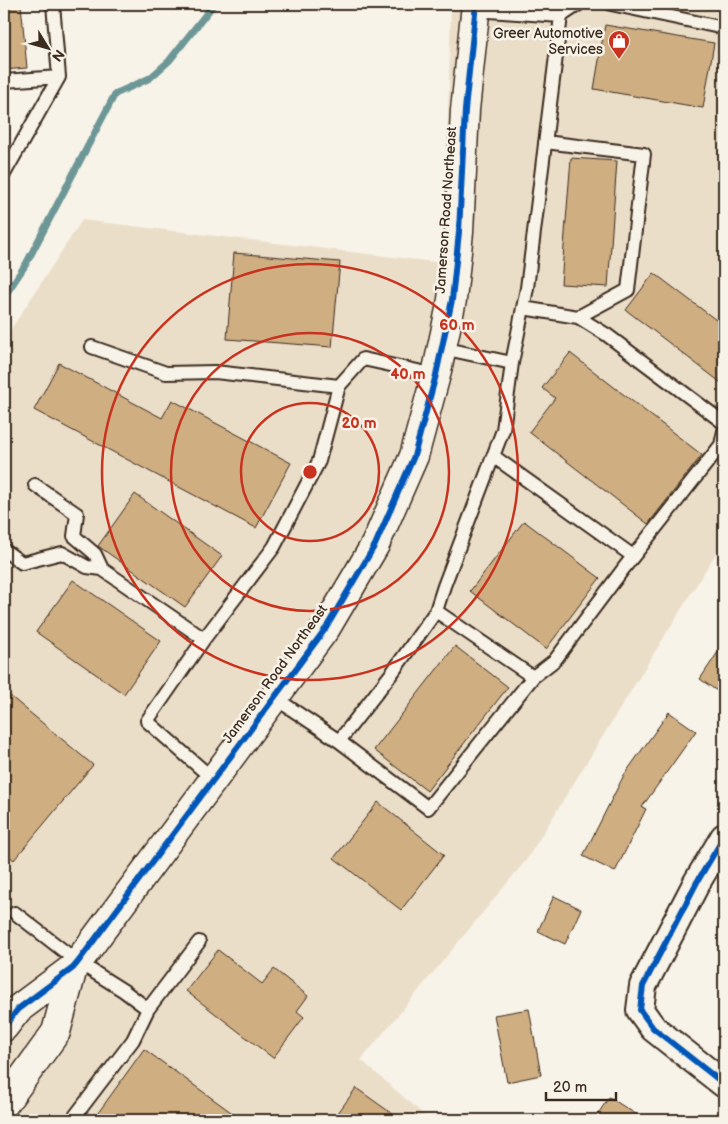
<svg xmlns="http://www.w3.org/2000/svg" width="728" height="1124" viewBox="0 0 728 1124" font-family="'Balsamiq Sans',sans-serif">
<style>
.built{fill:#ebdec9}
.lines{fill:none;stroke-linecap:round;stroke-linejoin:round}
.stream{stroke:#6d9796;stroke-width:7}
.building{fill:#cfae82;stroke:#3b2a1e}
.lane-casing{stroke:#3b2a1e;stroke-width:16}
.street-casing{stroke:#3b2a1e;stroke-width:30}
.secondary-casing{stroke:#3b2a1e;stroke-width:31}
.lane{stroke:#f7f3e8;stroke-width:12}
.street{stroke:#f7f3e8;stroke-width:26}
.secondary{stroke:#f7f3e8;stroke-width:28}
.cycleway-casing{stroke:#f7f3e8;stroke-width:9}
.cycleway{stroke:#0057b8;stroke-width:6}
.ring{fill:none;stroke:#c8321e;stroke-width:2.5}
.labels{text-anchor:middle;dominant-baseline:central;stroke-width:5;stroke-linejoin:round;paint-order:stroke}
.poi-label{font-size:14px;fill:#3b2a1e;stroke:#f7f3e8;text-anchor:end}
.street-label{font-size:14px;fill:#3b2a1e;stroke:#f7f3e8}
.centre{fill:#c8321e;stroke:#f7f3e8;stroke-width:2.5}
.ring-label{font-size:15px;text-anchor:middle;font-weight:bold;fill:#c8321e;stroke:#f7f3e8;stroke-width:5;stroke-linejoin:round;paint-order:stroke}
</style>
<rect width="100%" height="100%" fill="#f7f3e8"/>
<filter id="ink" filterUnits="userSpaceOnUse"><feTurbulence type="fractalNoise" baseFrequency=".02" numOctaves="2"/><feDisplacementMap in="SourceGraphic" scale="10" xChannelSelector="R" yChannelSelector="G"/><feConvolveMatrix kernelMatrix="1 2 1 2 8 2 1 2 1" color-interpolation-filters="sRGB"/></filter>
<g filter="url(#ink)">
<path class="built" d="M 451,4 L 724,4 L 724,540 L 527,859 L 361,1060 L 430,1120 L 4,1120 L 4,340 L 82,220 L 444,263 Z"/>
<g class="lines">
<path class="stream" d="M 4,297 L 26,264 L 115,94 L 150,78 L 169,61 L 214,4"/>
</g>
<path class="building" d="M 4,4 L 21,4 L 27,68 L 4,70 Z
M 605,25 L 714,43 L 703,108 L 594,89 Z
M 571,158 L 617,161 L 608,287 L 561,284 Z
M 234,253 L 340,262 L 332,347 L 227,339 Z
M 654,273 L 724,326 L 724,385 L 626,310 Z
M 570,353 L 702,455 L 648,524 L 529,432 L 555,398 L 542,388 Z
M 59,363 L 162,418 L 172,400 L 291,463 L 256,528 L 34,410 Z
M 135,494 L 222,556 L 185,607 L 98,546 Z
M 524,521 L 600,578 L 546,649 L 470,591 Z
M 73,580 L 161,641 L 124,694 L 36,632 Z
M 724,643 L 724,696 L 700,679 Z
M 455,646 L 508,687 L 427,791 L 374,750 Z
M 4,691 L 93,765 L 14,860 L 4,852 Z
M 669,712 L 696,731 L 642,807 L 646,809 L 615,872 L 583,856 L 624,775 Z
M 378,802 L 444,855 L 401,910 L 334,858 Z
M 554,896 L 581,909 L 565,944 L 538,931 Z
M 218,950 L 262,984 L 274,969 L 308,996 L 297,1011 L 304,1017 L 273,1058 L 186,991 Z
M 529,1009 L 541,1075 L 507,1082 L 494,1015 Z
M 144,1049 L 242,1120 L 93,1120 Z
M 356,1088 L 401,1120 L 333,1120 Z
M 609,1097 L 645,1120 L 594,1120 Z"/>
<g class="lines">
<g class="lane-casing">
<path id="lane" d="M 611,4 L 724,28
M 475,10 L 561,16 L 579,4
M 4,81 L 59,77
M 545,142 L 644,154 L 628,290 L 578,317
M 4,174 L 59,77 L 53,4
M 523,308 L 578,317 L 607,335 L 724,423
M 92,347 L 166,373 L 215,372 L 339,386 L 363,359 L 436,375
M 442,348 L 512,363 L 527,288 L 561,16
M 493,456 L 633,556
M 35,485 L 77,514 L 74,536 L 95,554 L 102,569 L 204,639
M 4,550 L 22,563 L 62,553 L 87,567 L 102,569
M 436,611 L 533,677
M 275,698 L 339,741 L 392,673 L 436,611 L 444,586 L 503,430 L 512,363
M 339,741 L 428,808 L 533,677 L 555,660 L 624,568 L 721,445 L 724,431
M 214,780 L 147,721 L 204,639 L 274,547 L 319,461 L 339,386
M 15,913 L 78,962 L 124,991 L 148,1009 L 133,1040 L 72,1120
M 148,1009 L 199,942
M 4,1117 L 9,1120"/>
</g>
<g class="street-casing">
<path id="street" d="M 724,837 L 697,882 L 643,986 L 640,1010 L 653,1028 L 724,1084"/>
</g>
<g class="secondary-casing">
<path id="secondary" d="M 4,1027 L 18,1009 L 73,968 L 78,962 L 326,628 L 375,545 L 414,456 L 436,375 L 452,300 L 459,232 L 465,110 L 476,4
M 4,1104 L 56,1032 L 73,968"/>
</g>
<use href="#lane" class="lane"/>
<use href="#street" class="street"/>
<use href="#secondary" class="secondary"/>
<g class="cycleway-casing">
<path id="cycleway" d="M 724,837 L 697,882 L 643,986 L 640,1010 L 653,1028 L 724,1084
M 4,1027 L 18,1009 L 73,968 L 78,962 L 326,628 L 375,545 L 414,456 L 436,375 L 452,300 L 459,232 L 465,110 L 476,4"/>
</g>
<use href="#cycleway" class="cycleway"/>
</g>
</g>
<g class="ring">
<circle cx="310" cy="472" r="69"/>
<circle cx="310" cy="472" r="139"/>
<circle cx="310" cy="472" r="208"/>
</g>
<defs>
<g id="shop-pin" transform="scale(1.125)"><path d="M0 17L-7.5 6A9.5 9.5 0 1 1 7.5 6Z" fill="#c8321e" stroke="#f7f3e8"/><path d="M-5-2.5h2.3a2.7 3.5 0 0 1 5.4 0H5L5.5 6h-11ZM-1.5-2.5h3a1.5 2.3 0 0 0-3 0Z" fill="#fff"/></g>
</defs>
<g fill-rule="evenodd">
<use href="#shop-pin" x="619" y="41"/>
</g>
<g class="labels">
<g class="poi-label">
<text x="603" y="33">Greer Automotive<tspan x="603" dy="16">Services</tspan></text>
</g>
<g class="street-label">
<text transform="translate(446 210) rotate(-86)">Jamerson Road Northeast</text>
<text transform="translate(275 674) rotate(-54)">Jamerson Road Northeast</text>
</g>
</g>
<circle cx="310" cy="472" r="8" class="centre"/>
<g class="ring-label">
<text x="457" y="330">60 m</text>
<text x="408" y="379">40 m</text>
<text x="359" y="428">20 m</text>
</g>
<rect width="728" height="1124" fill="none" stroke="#f7f3e8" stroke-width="20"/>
<rect x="10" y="10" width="708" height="1104" fill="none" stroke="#3b2a1e" stroke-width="2" filter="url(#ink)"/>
<g transform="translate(48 48) rotate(127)" stroke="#f7f3e8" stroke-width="4" paint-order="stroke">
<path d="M0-4L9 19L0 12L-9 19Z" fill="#3b2a1e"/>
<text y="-8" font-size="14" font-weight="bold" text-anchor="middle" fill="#3b2a1e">N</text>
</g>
<path d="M546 1092v8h70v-8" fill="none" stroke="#3b2a1e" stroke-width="2.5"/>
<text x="553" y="1092" font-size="15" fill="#3b2a1e" stroke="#f7f3e8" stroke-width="4" paint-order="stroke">20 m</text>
</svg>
